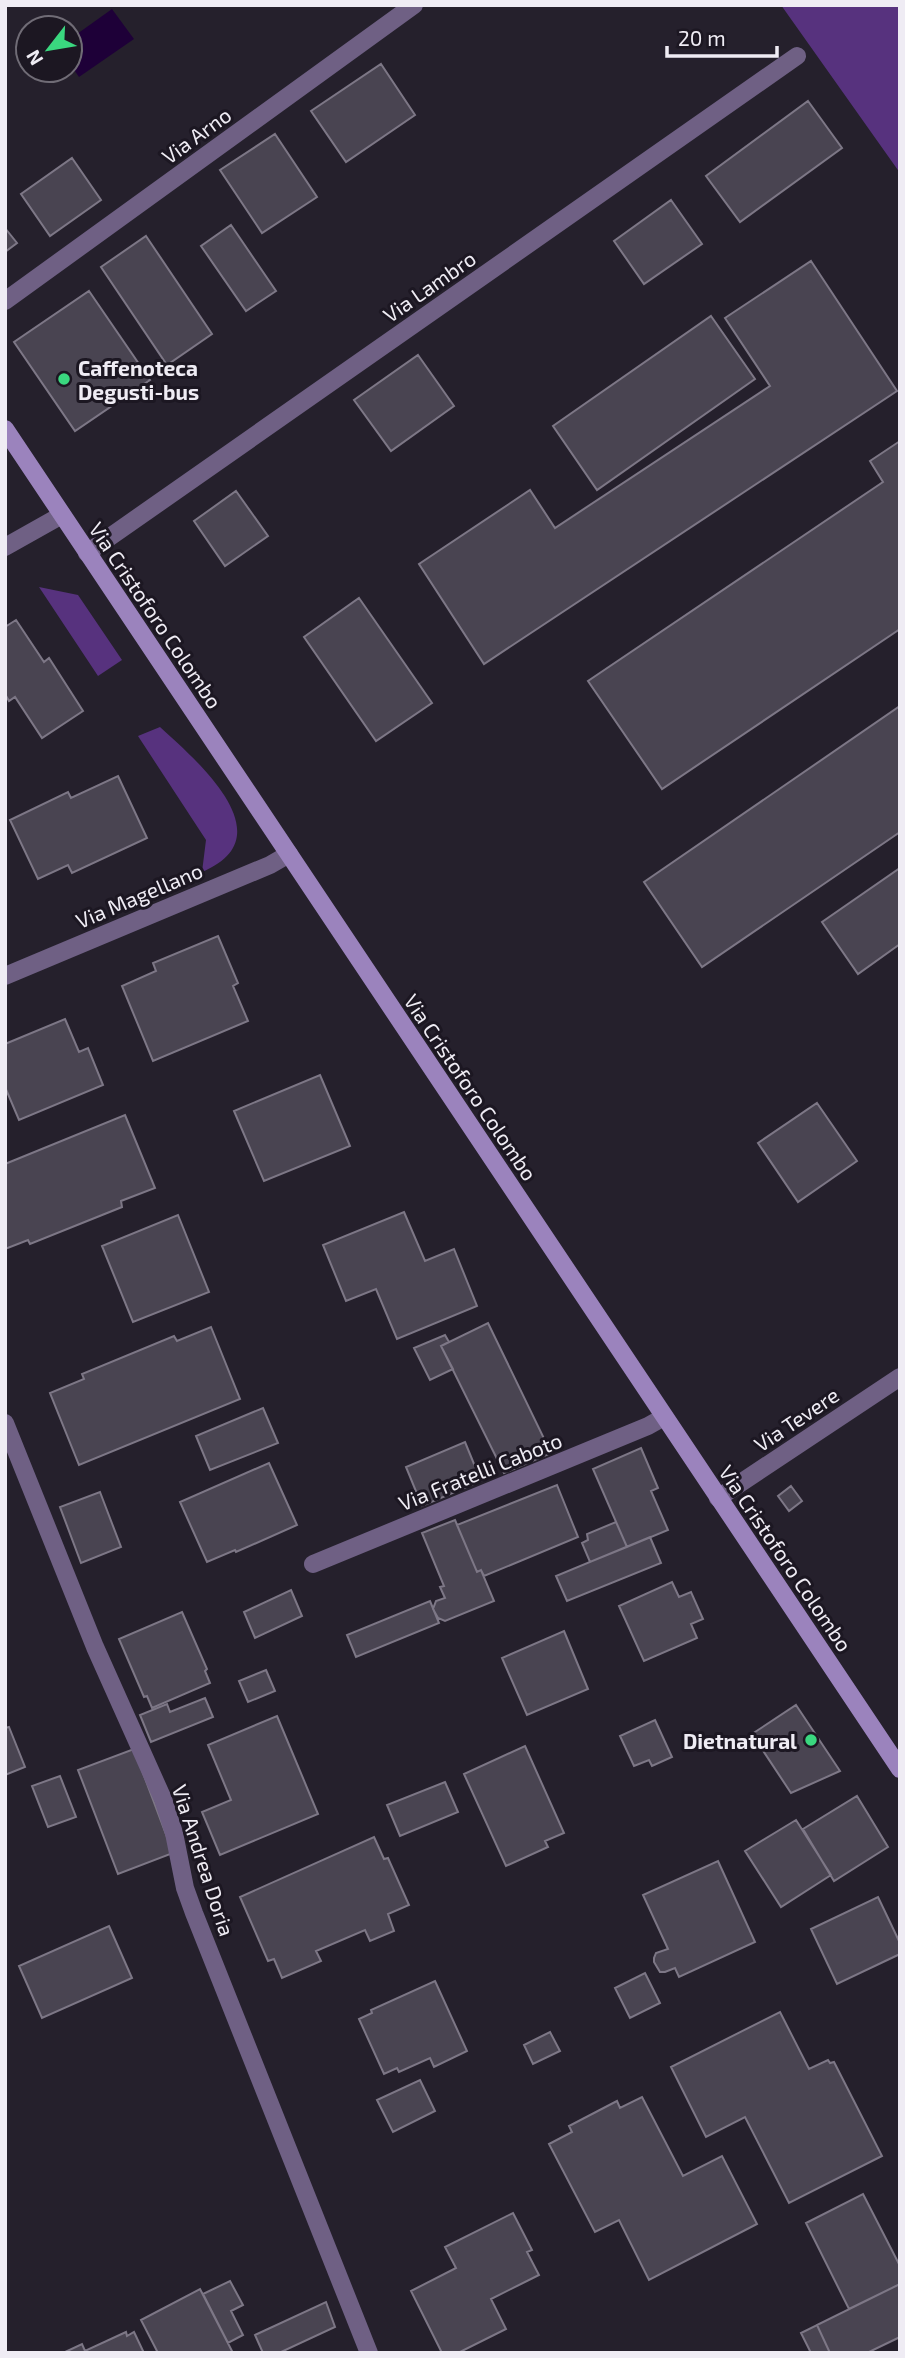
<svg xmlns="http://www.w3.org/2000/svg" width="905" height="2358" viewBox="0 0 905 2358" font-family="'Exo 2',sans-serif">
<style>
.green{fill:#57327e}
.water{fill:#1e0038}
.building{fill:#494451;stroke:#7d7786;stroke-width:2}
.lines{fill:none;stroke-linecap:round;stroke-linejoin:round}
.street{stroke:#6f6084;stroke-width:18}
.secondary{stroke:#9b83bd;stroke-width:18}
.poi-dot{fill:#3ad77f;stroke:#1c1722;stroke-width:2.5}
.labels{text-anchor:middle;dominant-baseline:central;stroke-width:6;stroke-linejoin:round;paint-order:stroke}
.street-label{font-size:21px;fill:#efecf4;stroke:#1c1722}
.poi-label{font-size:21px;font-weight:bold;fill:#efecf4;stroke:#1c1722;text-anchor:start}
</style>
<rect width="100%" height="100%" fill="#25202c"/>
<path class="green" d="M 781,5 L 900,5 L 900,173 Z
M 39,587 L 78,595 L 122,660 L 98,676 Z
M 160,727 C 196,760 287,837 202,872 L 206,840 L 138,736 Z"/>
<path class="water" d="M 112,9 L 134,39 L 79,77 L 70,64 L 70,39 Z"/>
<path class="building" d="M 381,64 L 415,115 L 346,162 L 311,111 Z
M 808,101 L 842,148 L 740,222 L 706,176 Z
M 275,134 L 317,197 L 262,233 L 220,170 Z
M 72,158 L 101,200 L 50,236 L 21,194 Z
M 671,200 L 702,244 L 644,284 L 614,241 Z
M 231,225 L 276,291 L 246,311 L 201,246 Z
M 5,228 L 17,243 L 5,252 Z
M 146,236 L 212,334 L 167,365 L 101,267 Z
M 811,261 L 897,391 L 484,664 L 419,564 L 530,490 L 555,528 L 770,386 L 725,318 Z
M 89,291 L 150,380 L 75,431 L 14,342 Z
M 711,316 L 755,379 L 597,490 L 553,426 Z
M 418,355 L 454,406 L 391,451 L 354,400 Z
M 900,441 L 900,629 L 662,789 L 588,681 L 883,482 L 870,461 Z
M 236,491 L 268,536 L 225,566 L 194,521 Z
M 359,598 L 432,703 L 376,741 L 304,637 Z
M 16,620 L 44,662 L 49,658 L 83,711 L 42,738 L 15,697 L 9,701 L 5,694 L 5,627 Z
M 900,706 L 900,832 L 702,967 L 644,882 Z
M 118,776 L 147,838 L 72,873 L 68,865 L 38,879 L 10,820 L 68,792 L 71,798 Z
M 900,868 L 900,944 L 858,974 L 822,922 Z
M 218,936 L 238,983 L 233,986 L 248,1021 L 153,1061 L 122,986 L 156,971 L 153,963 Z
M 65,1019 L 79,1052 L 88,1048 L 103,1085 L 19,1120 L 5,1087 L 5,1044 Z
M 320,1075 L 350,1146 L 264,1181 L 234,1111 Z
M 817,1103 L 857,1161 L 798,1202 L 758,1143 Z
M 125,1115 L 155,1188 L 121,1201 L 122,1207 L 30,1244 L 28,1240 L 5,1249 L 5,1164 Z
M 404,1212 L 425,1261 L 454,1249 L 477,1306 L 397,1339 L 376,1289 L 346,1301 L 323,1245 Z
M 178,1215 L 209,1292 L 133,1322 L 102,1246 Z
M 488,1323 L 551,1453 L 504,1473 L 441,1346 Z
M 211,1327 L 240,1399 L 79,1465 L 50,1393 L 84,1379 L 82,1374 L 174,1336 L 177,1341 Z
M 445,1335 L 449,1342 L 441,1346 L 453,1369 L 430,1380 L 414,1348 Z
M 263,1408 L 278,1443 L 210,1470 L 196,1436 Z
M 465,1442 L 481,1481 L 422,1506 L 406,1467 Z
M 641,1448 L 658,1488 L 651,1491 L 668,1530 L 627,1547 L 593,1469 Z
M 269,1463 L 297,1525 L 236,1552 L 235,1550 L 207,1562 L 180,1502 Z
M 557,1485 L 578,1537 L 484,1576 L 481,1570 L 477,1572 L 457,1525 Z
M 791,1486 L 802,1501 L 789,1511 L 778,1496 Z
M 100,1492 L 121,1547 L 81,1563 L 60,1507 Z
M 455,1520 L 477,1572 L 481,1570 L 494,1601 L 445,1621 L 438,1618 L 433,1609 L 436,1601 L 445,1598 L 440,1587 L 444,1586 L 422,1533 Z
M 616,1522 L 627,1547 L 590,1562 L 582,1543 L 588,1540 L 587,1534 Z
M 650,1537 L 661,1563 L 567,1601 L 556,1576 Z
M 672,1582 L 679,1597 L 691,1592 L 703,1619 L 691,1624 L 697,1638 L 644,1661 L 619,1606 Z
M 291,1590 L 302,1616 L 255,1638 L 244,1612 Z
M 430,1601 L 439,1623 L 356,1657 L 347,1635 Z
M 182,1612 L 207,1669 L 205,1671 L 210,1683 L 152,1708 L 147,1696 L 144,1697 L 119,1639 Z
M 564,1631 L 588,1689 L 527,1715 L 502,1658 Z
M 266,1670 L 275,1691 L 248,1702 L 239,1681 Z
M 205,1698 L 213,1717 L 151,1742 L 140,1715 L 167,1704 L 170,1712 Z
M 796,1705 L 840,1771 L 791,1793 L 752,1734 Z
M 277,1716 L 318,1814 L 220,1855 L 202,1812 L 231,1800 L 208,1745 Z
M 655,1720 L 672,1757 L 652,1766 L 649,1760 L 634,1766 L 620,1736 Z
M 9,1727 L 25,1767 L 5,1775 L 5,1728 Z
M 525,1746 L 564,1833 L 545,1841 L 548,1847 L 506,1866 L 464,1774 Z
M 134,1749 L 173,1853 L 118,1874 L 78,1770 Z
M 60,1776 L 76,1817 L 48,1827 L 32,1786 Z
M 445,1782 L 458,1812 L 400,1836 L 387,1805 Z
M 857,1796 L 888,1847 L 834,1881 L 803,1829 Z
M 796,1820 L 831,1875 L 781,1907 L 745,1851 Z
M 374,1837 L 384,1859 L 388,1858 L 409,1905 L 388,1914 L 394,1931 L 370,1941 L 365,1930 L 316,1951 L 321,1961 L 282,1978 L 274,1959 L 268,1961 L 240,1897 Z
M 718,1861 L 755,1942 L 679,1977 L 675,1968 L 665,1972 L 660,1972 L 654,1962 L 654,1958 L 656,1953 L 668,1949 L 643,1895 Z
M 878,1897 L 900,1943 L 900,1954 L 837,1984 L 811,1929 Z
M 109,1926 L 132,1978 L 42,2018 L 19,1966 Z
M 645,1973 L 660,2003 L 630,2018 L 615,1988 Z
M 435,1981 L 467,2051 L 434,2067 L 430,2058 L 399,2072 L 397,2068 L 384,2074 L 359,2019 L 372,2013 L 371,2010 Z
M 780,2012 L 809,2069 L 828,2060 L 830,2063 L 834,2062 L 882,2156 L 789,2203 L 745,2117 L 706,2137 L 671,2067 Z
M 550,2032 L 560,2051 L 533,2064 L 524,2045 Z
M 420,2080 L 435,2111 L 393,2132 L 377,2100 Z
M 642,2097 L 683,2176 L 722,2156 L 757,2224 L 649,2280 L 619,2220 L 595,2232 L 549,2144 L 572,2132 L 569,2126 L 617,2101 L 620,2108 Z
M 863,2194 L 900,2266 L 900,2284 L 849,2309 L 806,2223 Z
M 513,2213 L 532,2250 L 527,2252 L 539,2275 L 491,2299 L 506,2329 L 458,2353 L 442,2353 L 411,2291 L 456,2268 L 445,2247 Z
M 230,2281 L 243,2305 L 231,2311 L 243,2335 L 228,2343 L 203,2294 Z
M 900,2284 L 900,2337 L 867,2353 L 830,2353 L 817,2325 Z
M 200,2289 L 233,2353 L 158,2353 L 141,2320 Z
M 326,2302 L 335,2327 L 279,2353 L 263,2353 L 255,2335 Z
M 817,2325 L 830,2353 L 811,2353 L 801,2333 Z
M 126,2332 L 127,2336 L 134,2332 L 144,2353 L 63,2353 L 82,2344 L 85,2351 Z"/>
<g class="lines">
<path class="street" d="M 5,301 L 414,5
M 5,547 L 62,515
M 87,553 L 797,56
M 5,976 L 270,865 L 289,854
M 5,1423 L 95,1647 L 163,1799 L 174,1833 L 185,1888 L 194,1913 L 369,2353
M 718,1498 L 900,1377
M 313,1564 L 648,1426 L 664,1417"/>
<path class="secondary" d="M 5,429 L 900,1769"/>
</g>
<g class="poi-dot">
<circle cx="64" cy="379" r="7"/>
<circle cx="811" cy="1740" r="7"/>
</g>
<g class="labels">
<g class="street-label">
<text transform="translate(196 135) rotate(-36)">Via Arno</text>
<text transform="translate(429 286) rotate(-35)">Via Lambro</text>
<text transform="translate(156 615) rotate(56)">Via Cristoforo Colombo</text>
<text transform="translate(139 895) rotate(-23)">Via Magellano</text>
<text transform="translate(471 1087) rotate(56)">Via Cristoforo Colombo</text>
<text transform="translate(796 1419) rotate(-34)">Via Tevere</text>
<text transform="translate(480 1471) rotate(-22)">Via Fratelli Caboto</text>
<text transform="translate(786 1558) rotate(56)">Via Cristoforo Colombo</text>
<text transform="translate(204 1860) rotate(72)">Via Andrea Doria</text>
</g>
<g class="poi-label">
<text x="78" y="367">Caffenoteca<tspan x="78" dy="24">Degusti-bus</tspan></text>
<text x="797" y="1740" text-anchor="end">Dietnatural</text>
</g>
</g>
<rect width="905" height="2358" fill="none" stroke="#efecf4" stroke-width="14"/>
<g transform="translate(49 49) rotate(239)"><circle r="33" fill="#1c1722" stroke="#706c76" stroke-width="2"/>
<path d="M0-5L12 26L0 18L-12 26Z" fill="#3ad77f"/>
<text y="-10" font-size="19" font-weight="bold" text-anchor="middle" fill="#efecf4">N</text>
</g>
<path d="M667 46v10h110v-10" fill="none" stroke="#efecf4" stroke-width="3.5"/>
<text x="678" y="46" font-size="21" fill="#efecf4" stroke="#1c1722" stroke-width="5" paint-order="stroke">20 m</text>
</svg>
